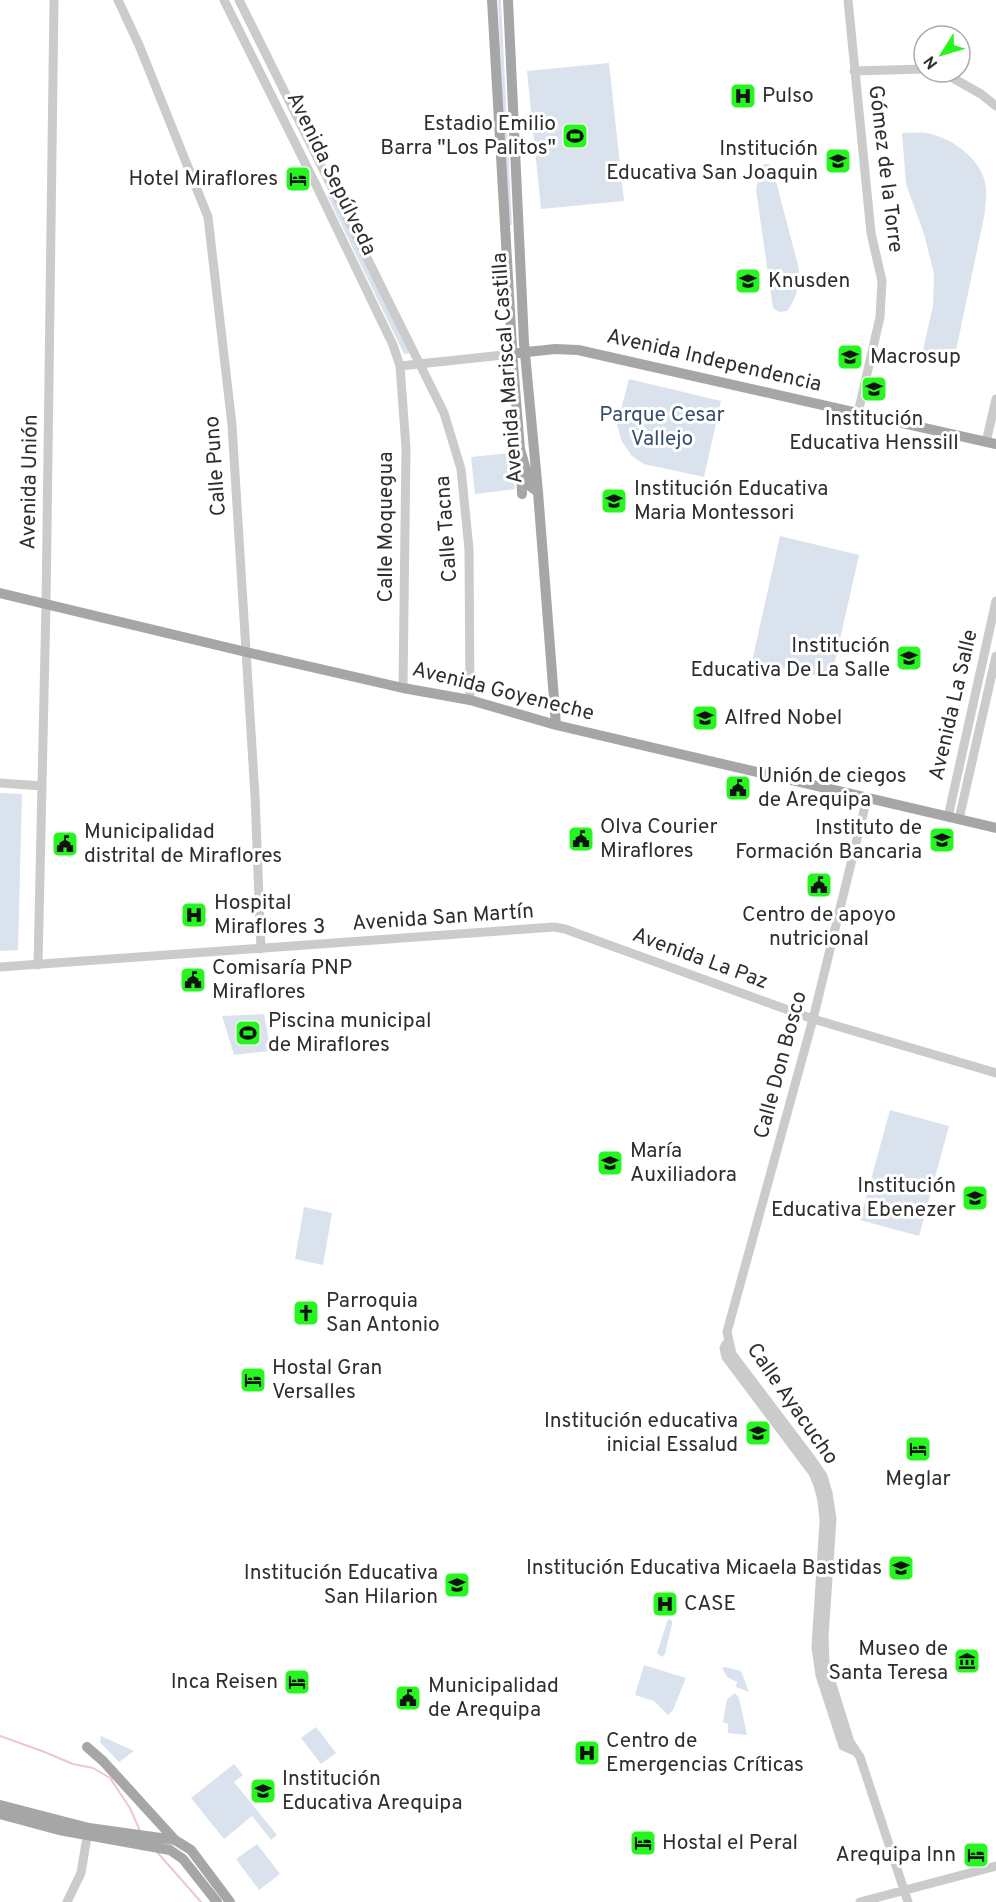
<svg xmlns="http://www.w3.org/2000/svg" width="996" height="1902" viewBox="0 0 996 1902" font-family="Overpass,sans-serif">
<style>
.green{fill:#dae3ed}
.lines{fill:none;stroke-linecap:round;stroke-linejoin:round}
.stream{stroke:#eec4dc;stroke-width:2}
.minor{stroke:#cbcbcb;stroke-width:9}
.major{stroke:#a6a6a6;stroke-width:10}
.labels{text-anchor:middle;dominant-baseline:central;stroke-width:6;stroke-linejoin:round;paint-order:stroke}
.poi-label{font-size:21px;fill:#2e2e2e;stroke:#fff;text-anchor:start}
.street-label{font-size:21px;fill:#2e2e2e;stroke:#fff}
.park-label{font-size:21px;fill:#374e6d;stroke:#fff}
</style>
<rect width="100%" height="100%" fill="#fff"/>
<path class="green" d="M 498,0 L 501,0 L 512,225 L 508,225 Z
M 609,63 L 624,201 L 541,209 L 527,71 Z
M 902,133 C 910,133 918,132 926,133 C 952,137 984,161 986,188 C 987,195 985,204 985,212 L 953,365 L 922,354 L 933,306 L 934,274 L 924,234 L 906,184 Z
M 764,164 L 770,164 L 773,170 L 799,269 C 799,286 797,298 787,311 L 779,312 L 773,308 L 756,190 L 760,170 Z
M 335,193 L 410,353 L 404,354 L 327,195 Z
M 629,379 L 721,401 L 704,477 L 644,464 L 632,456 L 622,442 L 617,425 Z
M 511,453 L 515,489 L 475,494 L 471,457 Z
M 780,536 L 859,555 L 831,679 L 752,661 Z
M 0,793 L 22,794 L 18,950 L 0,951 Z
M 264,1014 L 271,1051 L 234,1055 L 222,1016 Z
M 890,1110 L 949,1126 L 919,1236 L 860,1220 Z
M 304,1207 L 332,1213 L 323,1265 L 295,1259 Z
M 668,1619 L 672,1621 L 672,1624 L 665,1654 L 662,1657 L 657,1653 Z
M 644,1665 L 686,1678 L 673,1710 L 668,1715 L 654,1701 L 635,1695 Z
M 725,1667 L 741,1671 L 749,1692 L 736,1687 L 737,1682 L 727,1677 L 722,1668 Z
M 735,1693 L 739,1698 L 747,1735 L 728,1733 L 728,1724 L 723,1722 L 727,1699 Z
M 316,1727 L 336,1753 L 321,1764 L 301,1738 Z
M 101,1736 L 134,1751 L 119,1762 L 100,1742 Z
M 234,1764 L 243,1775 L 234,1782 L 277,1835 L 271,1840 L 252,1816 L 224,1839 L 191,1798 Z
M 257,1844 L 280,1874 L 259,1890 L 236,1859 Z"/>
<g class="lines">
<path class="stream" d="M 0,1736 L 42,1751 L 73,1764 L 93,1768 L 110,1778 L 130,1808 L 140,1831
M 157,1852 L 201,1902"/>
<path class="minor" d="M 118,0 L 139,45 L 208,217 L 232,425 L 255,796 L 261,949
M 224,0 L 317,187 L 393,345 L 400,366 L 406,448 L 403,688
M 239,0 L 444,413 L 461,469 L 469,549 L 470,700
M 848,0 L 871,233 L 882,281 L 880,317 L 858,413
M 854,71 L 924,69
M 942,72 L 981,94 L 996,106
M 400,366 L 512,354
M 986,442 L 996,399
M 0,783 L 42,786
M 867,798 L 813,1019 L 727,1332 L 732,1354 L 812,1460 L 823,1476 L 828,1493 L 832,1519 L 824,1637 L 825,1662 L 850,1742 L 860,1757 L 908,1902
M 948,817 L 996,601
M 959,819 L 996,656
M 38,965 L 46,605 L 54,0
M 0,967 L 554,927 L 565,929 L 813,1019 L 996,1073
M 726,1344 L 724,1348 L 726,1357 L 813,1473 C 821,1489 823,1504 824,1522 L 816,1647 L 820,1675 L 843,1746 L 854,1751
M 67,1902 L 81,1873 L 88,1831
M 860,1902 L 996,1866"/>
<path class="major" d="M 492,0 L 513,364 L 520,449 L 531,487 L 538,492
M 508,0 L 524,343 L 538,492 L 556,725
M 518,353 L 555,349 L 578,350 L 996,444
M 521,470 L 522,494
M 0,593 L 246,652 L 403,688 L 470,700 L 556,725 L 996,828
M 87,1747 L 103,1761 L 175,1840
M 0,1805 L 89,1828 L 175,1840 L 191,1850 L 230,1902
M 0,1814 L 59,1830 L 170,1850 L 183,1859 L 217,1902"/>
</g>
<defs>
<g id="hospital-square" transform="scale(1.35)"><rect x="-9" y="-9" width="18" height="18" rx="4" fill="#26f520" stroke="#fff"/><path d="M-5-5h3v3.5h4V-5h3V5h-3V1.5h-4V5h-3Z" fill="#111"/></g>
<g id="stadium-square" transform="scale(1.35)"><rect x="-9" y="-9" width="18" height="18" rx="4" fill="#26f520" stroke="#fff"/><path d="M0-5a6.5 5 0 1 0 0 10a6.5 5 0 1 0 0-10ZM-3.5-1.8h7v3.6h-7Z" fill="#111"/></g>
<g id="school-square" transform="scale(1.35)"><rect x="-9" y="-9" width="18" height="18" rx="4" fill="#26f520" stroke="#fff"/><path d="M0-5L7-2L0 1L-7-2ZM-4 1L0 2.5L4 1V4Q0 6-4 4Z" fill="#111"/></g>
<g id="hotel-square" transform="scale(1.35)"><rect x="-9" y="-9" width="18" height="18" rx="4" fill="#26f520" stroke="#fff"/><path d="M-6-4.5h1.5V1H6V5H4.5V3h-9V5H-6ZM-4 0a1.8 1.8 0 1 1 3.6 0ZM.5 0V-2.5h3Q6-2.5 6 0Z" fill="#111"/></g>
<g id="university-square" transform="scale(1.35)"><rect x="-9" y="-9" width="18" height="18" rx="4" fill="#26f520" stroke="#fff"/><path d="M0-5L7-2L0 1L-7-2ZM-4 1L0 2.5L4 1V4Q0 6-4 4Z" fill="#111"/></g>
<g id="civic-square" transform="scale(1.35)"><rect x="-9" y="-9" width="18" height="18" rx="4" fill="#26f520" stroke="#fff"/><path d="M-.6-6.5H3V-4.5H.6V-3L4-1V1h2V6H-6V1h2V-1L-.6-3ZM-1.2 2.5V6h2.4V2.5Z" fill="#111"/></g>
<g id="church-square" transform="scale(1.35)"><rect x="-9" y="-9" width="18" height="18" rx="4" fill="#26f520" stroke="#fff"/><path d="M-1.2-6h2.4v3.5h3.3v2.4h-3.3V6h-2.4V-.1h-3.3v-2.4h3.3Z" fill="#111"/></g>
<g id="museum-square" transform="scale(1.35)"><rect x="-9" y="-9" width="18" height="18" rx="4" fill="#26f520" stroke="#fff"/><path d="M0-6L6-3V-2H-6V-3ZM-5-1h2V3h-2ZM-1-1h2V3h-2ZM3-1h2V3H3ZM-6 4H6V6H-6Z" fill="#111"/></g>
</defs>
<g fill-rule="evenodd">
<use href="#hospital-square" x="743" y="96"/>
<use href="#stadium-square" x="575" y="136"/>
<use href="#school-square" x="838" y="161"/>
<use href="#hotel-square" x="298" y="179"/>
<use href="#university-square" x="748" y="281"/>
<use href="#school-square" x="850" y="357"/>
<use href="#school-square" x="874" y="389"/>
<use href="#school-square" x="614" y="501"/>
<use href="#school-square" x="909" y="658"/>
<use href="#school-square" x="705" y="718"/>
<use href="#civic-square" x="738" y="788"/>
<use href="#civic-square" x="581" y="839"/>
<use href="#university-square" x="942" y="840"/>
<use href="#civic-square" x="65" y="844"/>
<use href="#civic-square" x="819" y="885"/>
<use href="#hospital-square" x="194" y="915"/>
<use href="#civic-square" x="193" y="980"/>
<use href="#stadium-square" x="248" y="1033"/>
<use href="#university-square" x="610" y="1163"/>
<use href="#school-square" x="975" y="1198"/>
<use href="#church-square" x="306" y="1313"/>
<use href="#hotel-square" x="253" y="1380"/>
<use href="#school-square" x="758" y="1433"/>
<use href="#hotel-square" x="918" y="1449"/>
<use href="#school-square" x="901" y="1568"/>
<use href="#school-square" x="457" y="1585"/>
<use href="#hospital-square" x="665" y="1604"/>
<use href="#museum-square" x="967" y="1661"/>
<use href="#hotel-square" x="297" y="1682"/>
<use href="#civic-square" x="408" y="1698"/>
<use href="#hospital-square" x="587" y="1753"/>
<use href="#school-square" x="263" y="1791"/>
<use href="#hotel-square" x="643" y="1843"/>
<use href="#hotel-square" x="976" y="1855"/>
</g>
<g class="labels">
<g class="poi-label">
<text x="762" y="96">Pulso</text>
<text x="556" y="124" text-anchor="end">Estadio Emilio<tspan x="556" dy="24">Barra "Los Palitos"</tspan></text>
<text x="818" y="149" text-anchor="end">Institución<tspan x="818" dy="24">Educativa San Joaquin</tspan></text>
<text x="278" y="179" text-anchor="end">Hotel Miraflores</text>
<text x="768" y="281">Knusden</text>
<text x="870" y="357">Macrosup</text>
<text x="874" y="419" text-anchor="middle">Institución<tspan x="874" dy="24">Educativa Henssill</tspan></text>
<text x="634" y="489">Institución Educativa<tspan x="634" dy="24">Maria Montessori</tspan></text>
<text x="890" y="646" text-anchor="end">Institución<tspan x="890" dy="24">Educativa De La Salle</tspan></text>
<text x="724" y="718">Alfred Nobel</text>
<text x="758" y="776">Unión de ciegos<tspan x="758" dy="24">de Arequipa</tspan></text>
<text x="600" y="827">Olva Courier<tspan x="600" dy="24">Miraflores</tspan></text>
<text x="922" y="828" text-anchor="end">Instituto de<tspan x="922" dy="24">Formación Bancaria</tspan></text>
<text x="84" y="832">Municipalidad<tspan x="84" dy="24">distrital de Miraflores</tspan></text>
<text x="214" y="903">Hospital<tspan x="214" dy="24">Miraflores 3</tspan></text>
<text x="819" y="915" text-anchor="middle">Centro de apoyo<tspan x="819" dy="24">nutricional</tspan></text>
<text x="212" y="968">Comisaría PNP<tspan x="212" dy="24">Miraflores</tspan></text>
<text x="268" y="1021">Piscina municipal<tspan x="268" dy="24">de Miraflores</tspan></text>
<text x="630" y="1151">María<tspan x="630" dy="24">Auxiliadora</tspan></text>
<text x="956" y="1186" text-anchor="end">Institución<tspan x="956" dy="24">Educativa Ebenezer</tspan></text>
<text x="326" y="1301">Parroquia<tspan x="326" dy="24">San Antonio</tspan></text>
<text x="272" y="1368">Hostal Gran<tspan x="272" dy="24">Versalles</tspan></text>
<text x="738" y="1421" text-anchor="end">Institución educativa<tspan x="738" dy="24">inicial Essalud</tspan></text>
<text x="918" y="1479" text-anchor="middle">Meglar</text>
<text x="882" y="1568" text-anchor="end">Institución Educativa Micaela Bastidas</text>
<text x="438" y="1573" text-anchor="end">Institución Educativa<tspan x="438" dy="24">San Hilarion</tspan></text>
<text x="684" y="1604">CASE</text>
<text x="948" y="1649" text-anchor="end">Museo de<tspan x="948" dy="24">Santa Teresa</tspan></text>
<text x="278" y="1682" text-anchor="end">Inca Reisen</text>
<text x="428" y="1686">Municipalidad<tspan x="428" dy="24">de Arequipa</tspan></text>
<text x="606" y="1741">Centro de<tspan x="606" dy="24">Emergencias Críticas</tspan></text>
<text x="282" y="1779">Institución<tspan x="282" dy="24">Educativa Arequipa</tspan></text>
<text x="662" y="1843">Hostal el Peral</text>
<text x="956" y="1855" text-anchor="end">Arequipa Inn</text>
</g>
<g class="street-label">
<text transform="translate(885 169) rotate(83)">Gómez de la Torre</text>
<text transform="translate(331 174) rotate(64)">Avenida Sepúlveda</text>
<text transform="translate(714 361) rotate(13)">Avenida Independencia</text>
<text transform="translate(508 368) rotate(-94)">Avenida Mariscal Castilla</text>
<text transform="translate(216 466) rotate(-94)">Calle Puno</text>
<text transform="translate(30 482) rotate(-89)">Avenida Unión</text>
<text transform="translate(386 527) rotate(-90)">Calle Moquegua</text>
<text transform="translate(447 529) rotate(-94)">Calle Tacna</text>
<text transform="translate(503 692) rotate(14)">Avenida Goyeneche</text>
<text transform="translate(954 705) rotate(-77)">Avenida La Salle</text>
<text transform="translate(443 918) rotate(-4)">Avenida San Martín</text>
<text transform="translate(700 959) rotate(20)">Avenida La Paz</text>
<text transform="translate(781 1065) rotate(-75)">Calle Don Bosco</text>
<text transform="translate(792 1404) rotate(55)">Calle Ayacucho</text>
</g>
<g class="park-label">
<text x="662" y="415">Parque Cesar<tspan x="662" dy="24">Vallejo</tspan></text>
</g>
</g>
<g transform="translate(942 54) rotate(233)"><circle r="28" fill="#ffffff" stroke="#ababab" stroke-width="1.5"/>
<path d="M0-4.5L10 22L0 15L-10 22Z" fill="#26f520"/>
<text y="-9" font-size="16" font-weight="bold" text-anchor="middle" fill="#2e2e2e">N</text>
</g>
</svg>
